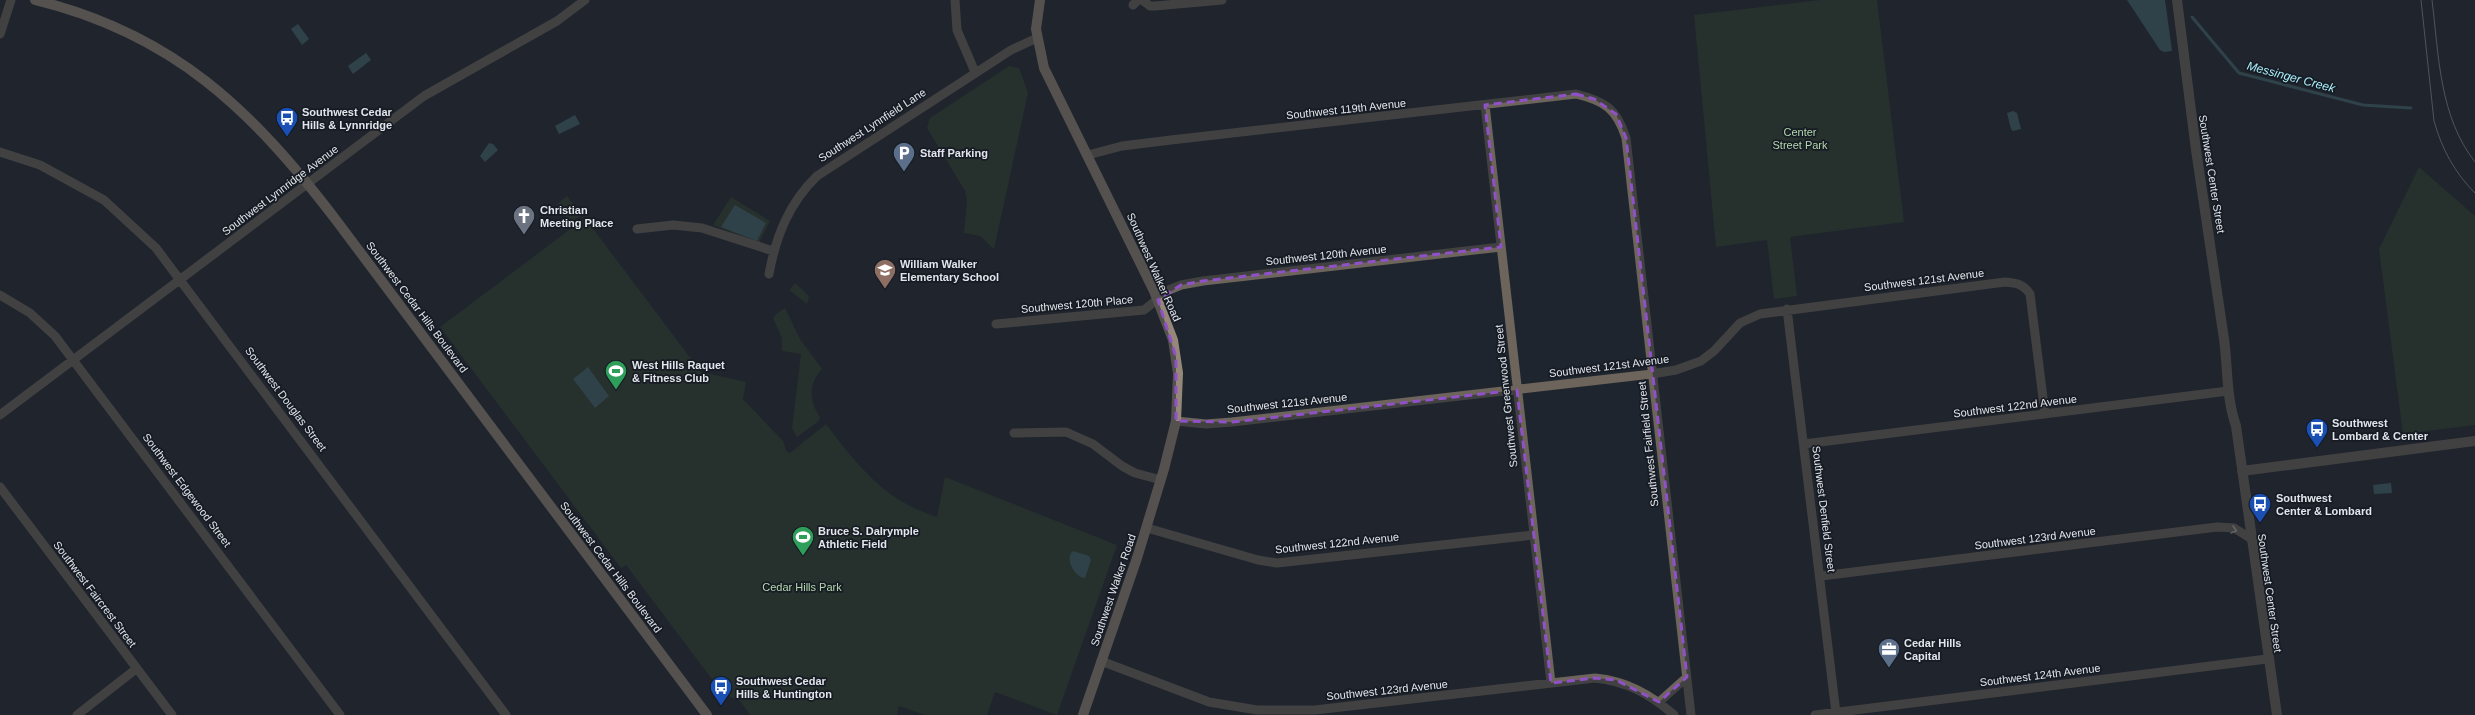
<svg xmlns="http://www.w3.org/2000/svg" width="2475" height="715" viewBox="0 0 2475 715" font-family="Arial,sans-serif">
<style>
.green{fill:#2f3f2b}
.water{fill:#43666a}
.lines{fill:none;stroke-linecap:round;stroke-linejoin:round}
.stream{stroke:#43666a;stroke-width:3}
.minor{stroke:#6d645b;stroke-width:9}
.tertiary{stroke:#6d645b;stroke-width:10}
.secondary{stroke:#968879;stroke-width:10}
.tram{stroke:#898e96;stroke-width:1}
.oneway{stroke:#b3b2b2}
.marked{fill:none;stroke:#9051c8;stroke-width:3;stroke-dasharray:8 5;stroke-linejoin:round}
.labels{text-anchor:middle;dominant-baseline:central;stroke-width:3.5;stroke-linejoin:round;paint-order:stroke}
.street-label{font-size:11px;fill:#e2e6ec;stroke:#161b24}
.poi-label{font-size:11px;font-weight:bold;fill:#e2e6ec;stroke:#161b24;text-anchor:start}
.park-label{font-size:11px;fill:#b4d8ad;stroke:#161b24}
.water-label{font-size:12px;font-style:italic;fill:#abf1fb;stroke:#161b24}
</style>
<rect width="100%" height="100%" fill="#1f252e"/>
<path class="green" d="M 1820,0 L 1877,0 L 1904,222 L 1790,237 L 1797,296 L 1774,299 L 1767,240 L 1716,247 L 1694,15 Z
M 1009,66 L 1019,68 L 1028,93 L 994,249 L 980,236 L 964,233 L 967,201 L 965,191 L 927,128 L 930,118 Z
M 2419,167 L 2475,216 L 2475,425 L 2403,434 L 2379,249 Z
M 567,196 L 581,215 L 570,223 L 557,204 Z
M 731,197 L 770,221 L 759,243 L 713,225 Z
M 585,218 L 701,372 L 746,382 L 743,399 L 783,441 L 787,452 L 790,453 L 826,424 C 857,465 885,501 937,517 L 945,477 L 1117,545 L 1057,715 L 995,692 L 987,715 L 925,715 L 899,706 L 897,715 L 750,715 L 740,701 L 723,694 L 626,565 L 621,568 L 440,327 Z
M 795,283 L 809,296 L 807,304 L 789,290 Z
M 785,308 L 800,339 L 822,369 C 808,384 809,401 820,417 L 819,421 L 797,437 L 792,428 L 801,354 L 782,351 L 782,338 L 773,318 L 776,314 Z"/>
<path class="water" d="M 2127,0 L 2165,0 L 2172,51 L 2164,52 L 2160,50 Z
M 298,24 L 309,39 L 302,45 L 291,29 Z
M 366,53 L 371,60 L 353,74 L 348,66 Z
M 2013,111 L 2017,113 L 2021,129 L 2013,131 L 2011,129 L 2007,113 Z
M 575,115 L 580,124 L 559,134 L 555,126 Z
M 489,143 L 493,144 L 498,150 L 485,162 L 480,156 Z
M 735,205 L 766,223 L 757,241 L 721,227 Z
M 588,367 L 609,396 L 595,408 L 573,379 Z
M 2391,483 L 2392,493 L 2374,494 L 2373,485 Z
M 1073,551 L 1089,556 L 1091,560 L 1085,578 C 1075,578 1064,558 1073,551 Z"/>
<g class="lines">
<path class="stream" d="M 2192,17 L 2239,73 L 2363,105 L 2411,108"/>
<path class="minor" d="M 955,0 L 957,30 L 975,72
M 1142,0 L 1150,6 L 1155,6 L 1222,0
M 1133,5 L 1138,0
M 0,34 L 11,0
M 1485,105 L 1551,683
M 0,152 L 40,165 L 104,200 L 156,248 L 506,715
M 1088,155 L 1122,146 L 1171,140 L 1576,94 C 1605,101 1617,109 1626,138 L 1691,715
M 637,229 L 673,225 L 702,228 L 773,251
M 769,274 C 776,236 789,203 817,176 L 1011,50 L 1037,38
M 0,295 L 30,313 L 55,336 L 340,715
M 1787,309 L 1836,713
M 996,324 L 1144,310 L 1169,290 L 1181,285 L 1203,281 L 1501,247
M 0,415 L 424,96 L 557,21 L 585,0
M 1176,421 L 1206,424 L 1232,422 L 1652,374 L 1676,370 L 1701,361 L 1714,351 L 1740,323 L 1760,314 L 2005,282 C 2017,283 2023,284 2030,294 L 2045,414
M 1014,433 L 1066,432 L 1093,444 L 1122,466 L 1135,473 L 1161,480
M 1804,444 L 2228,391
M 0,487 L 172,715
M 1147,528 L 1258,560 L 1277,563 L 1534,535
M 1821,576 L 2217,527 L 2234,528 L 2250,538
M 1101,661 L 1209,702 L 1257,710 L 1315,710 L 1595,678 C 1626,681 1650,694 1674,715
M 1659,702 L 1687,677
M 77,715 L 136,669
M 1815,715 L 2267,659"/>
<path class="tertiary" d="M 2177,0 L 2196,150 L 2224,339 C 2228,368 2226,397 2236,426 L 2277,715
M 2242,471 L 2475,441"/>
<path class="secondary" d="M 35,0 C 174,34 252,110 336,220 L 707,715
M 1040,0 L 1036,29 L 1044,68 L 1154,291 L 1173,340 L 1178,373 L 1176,421 L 1164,469 L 1137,558 L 1083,715"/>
<path class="tram" d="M 2421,0 L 2434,121 C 2442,149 2454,172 2475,193
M 2432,0 C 2439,56 2439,116 2475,162"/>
</g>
<defs><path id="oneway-chevron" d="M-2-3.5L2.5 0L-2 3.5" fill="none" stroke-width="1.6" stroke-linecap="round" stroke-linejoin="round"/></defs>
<use class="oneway" href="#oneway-chevron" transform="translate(2234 530) rotate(15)"/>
<path d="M0 0H2475V715H0ZM 1576,94 L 1594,99 L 1616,114 L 1626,138 L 1687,677 L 1659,702 L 1616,680 L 1595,678 L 1551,683 L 1517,390 L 1232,422 L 1176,421 L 1176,357 L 1158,300 L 1181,285 L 1203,281 L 1501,247 L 1485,105 Z" fill="#1f252e" fill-opacity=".55" fill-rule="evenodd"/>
<path class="marked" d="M 1576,94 L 1594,99 L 1616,114 L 1626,138 L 1687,677 L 1659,702 L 1616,680 L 1595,678 L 1551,683 L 1517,390 L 1232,422 L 1176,421 L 1176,357 L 1158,300 L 1181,285 L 1203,281 L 1501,247 L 1485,105 Z"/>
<defs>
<g id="bus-pin" transform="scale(1.15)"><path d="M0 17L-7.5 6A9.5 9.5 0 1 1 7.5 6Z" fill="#1a4fb4" stroke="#161b24"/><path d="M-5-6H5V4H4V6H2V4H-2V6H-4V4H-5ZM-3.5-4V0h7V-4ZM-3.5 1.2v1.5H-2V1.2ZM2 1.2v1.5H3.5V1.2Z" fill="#fff"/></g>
<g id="parking-pin" transform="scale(1.15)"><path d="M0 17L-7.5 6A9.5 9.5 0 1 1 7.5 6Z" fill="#5c6f8a" stroke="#161b24"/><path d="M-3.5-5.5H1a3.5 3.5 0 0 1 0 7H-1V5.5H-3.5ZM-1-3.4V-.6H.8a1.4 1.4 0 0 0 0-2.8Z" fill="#fff"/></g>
<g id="church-pin" transform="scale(1.15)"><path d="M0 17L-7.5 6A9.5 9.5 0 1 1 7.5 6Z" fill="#6b7280" stroke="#161b24"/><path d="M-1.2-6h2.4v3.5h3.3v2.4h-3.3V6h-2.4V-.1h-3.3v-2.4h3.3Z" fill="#fff"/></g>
<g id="school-pin" transform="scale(1.15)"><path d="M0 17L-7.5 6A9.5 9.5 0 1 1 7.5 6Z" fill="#8d6e63" stroke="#161b24"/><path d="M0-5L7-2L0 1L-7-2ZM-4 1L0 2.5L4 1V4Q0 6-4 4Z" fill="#fff"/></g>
<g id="stadium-pin" transform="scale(1.15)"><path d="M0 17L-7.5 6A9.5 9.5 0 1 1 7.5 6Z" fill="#2e9e5b" stroke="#161b24"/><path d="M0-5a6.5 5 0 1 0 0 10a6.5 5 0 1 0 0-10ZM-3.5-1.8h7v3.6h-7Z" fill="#fff"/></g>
<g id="office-pin" transform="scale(1.15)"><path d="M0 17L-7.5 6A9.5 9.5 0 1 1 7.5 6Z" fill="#5c6f8a" stroke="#161b24"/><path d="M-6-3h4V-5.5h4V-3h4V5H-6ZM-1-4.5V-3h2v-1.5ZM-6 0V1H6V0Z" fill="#fff"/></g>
</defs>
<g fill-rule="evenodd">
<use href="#bus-pin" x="287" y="118"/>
<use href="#parking-pin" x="904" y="153"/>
<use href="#church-pin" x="524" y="216"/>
<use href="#school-pin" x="885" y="270"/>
<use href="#stadium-pin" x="616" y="371"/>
<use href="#bus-pin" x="2317" y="429"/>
<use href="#bus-pin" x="2260" y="504"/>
<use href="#stadium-pin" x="803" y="537"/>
<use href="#office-pin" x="1889" y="649"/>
<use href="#bus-pin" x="721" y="687"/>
</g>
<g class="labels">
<g class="street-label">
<text transform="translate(1346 109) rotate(-6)">Southwest 119th Avenue</text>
<text transform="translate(872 125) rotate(-33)">Southwest Lynnfield Lane</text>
<text transform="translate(2212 174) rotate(81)">Southwest Center Street</text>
<text transform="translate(280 190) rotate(-37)">Southwest Lynnridge Avenue</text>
<text transform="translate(1326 255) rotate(-6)">Southwest 120th Avenue</text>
<text transform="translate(1154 267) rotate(66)">Southwest Walker Road</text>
<text transform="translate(1924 280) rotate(-7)">Southwest 121st Avenue</text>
<text transform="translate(1077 304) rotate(-5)">Southwest 120th Place</text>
<text transform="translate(417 307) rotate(53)">Southwest Cedar Hills Boulevard</text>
<text transform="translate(1609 366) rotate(-7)">Southwest 121st Avenue</text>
<text transform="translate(1506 396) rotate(-96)">Southwest Greenwood Street</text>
<text transform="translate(286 399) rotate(53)">Southwest Douglas Street</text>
<text transform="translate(1287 403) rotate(-6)">Southwest 121st Avenue</text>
<text transform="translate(2015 406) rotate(-7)">Southwest 122nd Avenue</text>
<text transform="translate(1648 444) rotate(-96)">Southwest Fairfield Street</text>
<text transform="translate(187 490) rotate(53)">Southwest Edgewood Street</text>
<text transform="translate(1824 509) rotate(83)">Southwest Denfield Street</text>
<text transform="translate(2035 538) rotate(-7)">Southwest 123rd Avenue</text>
<text transform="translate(1337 543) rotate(-6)">Southwest 122nd Avenue</text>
<text transform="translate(611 567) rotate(53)">Southwest Cedar Hills Boulevard</text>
<text transform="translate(1113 590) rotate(-71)">Southwest Walker Road</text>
<text transform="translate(2270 593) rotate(82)">Southwest Center Street</text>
<text transform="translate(95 594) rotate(53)">Southwest Faircrest Street</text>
<text transform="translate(2040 675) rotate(-7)">Southwest 124th Avenue</text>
<text transform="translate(1387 690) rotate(-6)">Southwest 123rd Avenue</text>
</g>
<g class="poi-label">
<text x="302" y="112">Southwest Cedar<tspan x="302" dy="13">Hills &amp; Lynnridge</tspan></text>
<text x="920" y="153">Staff Parking</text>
<text x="540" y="210">Christian<tspan x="540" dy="13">Meeting Place</tspan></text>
<text x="900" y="264">William Walker<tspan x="900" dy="13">Elementary School</tspan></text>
<text x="632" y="365">West Hills Raquet<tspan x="632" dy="13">&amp; Fitness Club</tspan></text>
<text x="2332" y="423">Southwest<tspan x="2332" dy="13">Lombard &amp; Center</tspan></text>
<text x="2276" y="498">Southwest<tspan x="2276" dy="13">Center &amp; Lombard</tspan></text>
<text x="818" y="531">Bruce S. DaIrymple<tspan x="818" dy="13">Athletic Field</tspan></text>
<text x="1904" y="643">Cedar Hills<tspan x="1904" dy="13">Capital</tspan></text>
<text x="736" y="681">Southwest Cedar<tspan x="736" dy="13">Hills &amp; Huntington</tspan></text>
</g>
<g class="park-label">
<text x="1800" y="132">Center<tspan x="1800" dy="13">Street Park</tspan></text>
<text x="802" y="587">Cedar Hills Park</text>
</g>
<g class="water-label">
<text transform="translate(2291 77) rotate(15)">Messinger Creek</text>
</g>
</g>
</svg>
